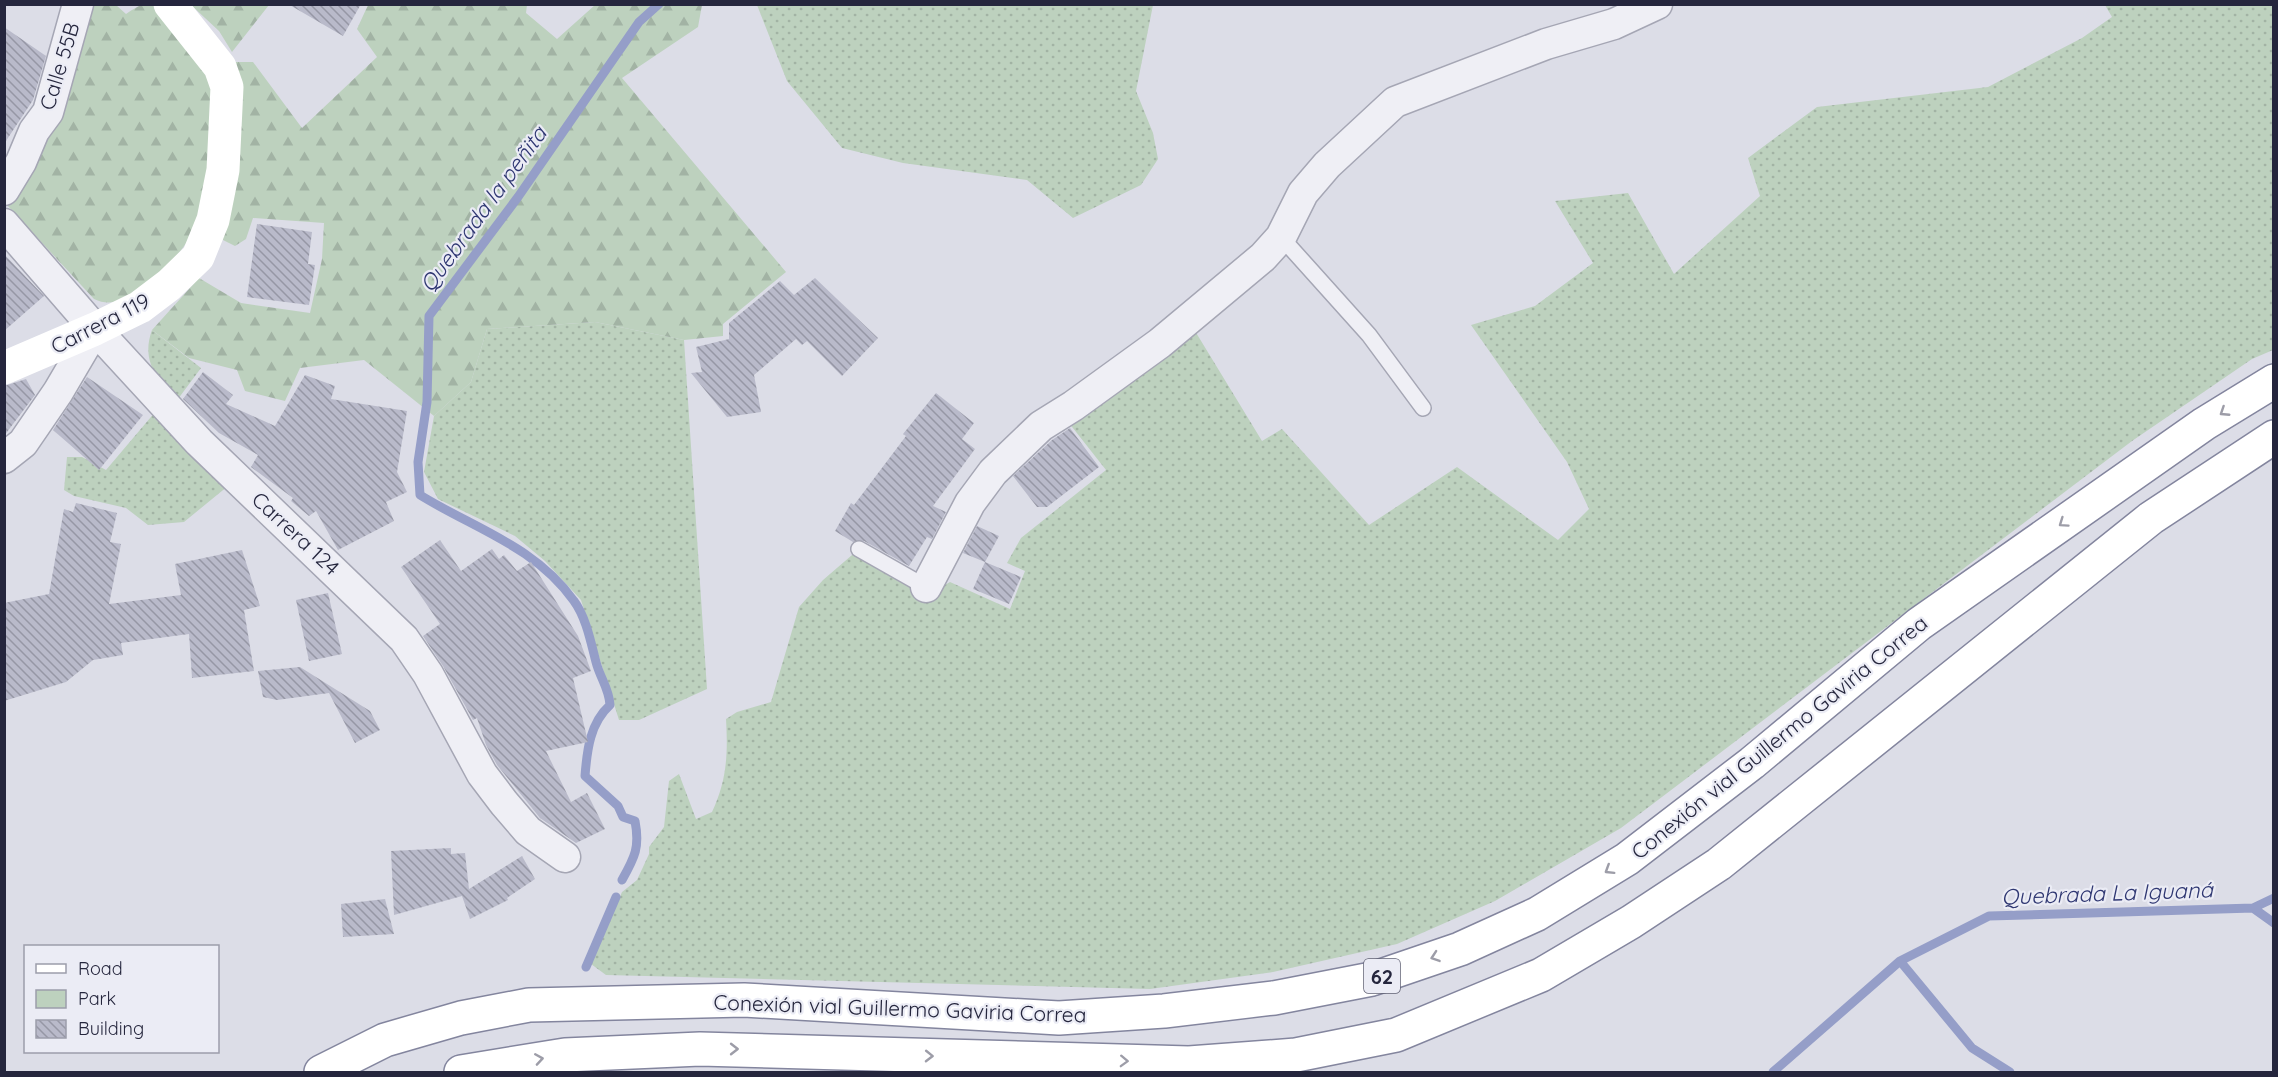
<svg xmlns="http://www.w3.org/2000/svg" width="2278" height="1077" viewBox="0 0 2278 1077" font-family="Quicksand,sans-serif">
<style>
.green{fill:url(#green-dots)}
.forest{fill:url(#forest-firs)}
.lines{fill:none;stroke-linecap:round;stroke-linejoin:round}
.stream{stroke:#959ec8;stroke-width:9}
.building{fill:url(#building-back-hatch)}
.lane-casing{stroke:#a5a6b4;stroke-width:18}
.street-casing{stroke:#a5a6b4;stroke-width:33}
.highway-casing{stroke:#83859e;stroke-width:36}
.lane{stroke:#efeff5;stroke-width:15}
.street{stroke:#efeff5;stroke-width:30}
.secondary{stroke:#fff;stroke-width:33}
.highway{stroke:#fff;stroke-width:33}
.oneway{stroke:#9d9da8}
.labels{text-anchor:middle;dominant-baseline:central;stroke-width:4.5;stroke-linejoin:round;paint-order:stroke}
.shield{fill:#ebecf5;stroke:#606174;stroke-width:1.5}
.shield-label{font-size:20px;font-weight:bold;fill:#25263d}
.street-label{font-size:21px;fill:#25263d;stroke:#ebecf5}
.water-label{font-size:22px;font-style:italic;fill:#2f3772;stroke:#ebecf5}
</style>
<defs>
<pattern id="green-dots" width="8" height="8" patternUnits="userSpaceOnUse" patternTransform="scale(1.5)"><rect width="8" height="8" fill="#bdd1be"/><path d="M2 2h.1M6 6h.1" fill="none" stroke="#a2b3a4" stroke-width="1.8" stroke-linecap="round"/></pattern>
<pattern id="forest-firs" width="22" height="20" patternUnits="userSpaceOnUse" patternTransform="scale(1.5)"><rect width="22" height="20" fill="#bdd1be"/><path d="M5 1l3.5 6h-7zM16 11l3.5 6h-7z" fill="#a2b3a4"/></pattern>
<pattern id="building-back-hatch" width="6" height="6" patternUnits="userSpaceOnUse" patternTransform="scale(1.5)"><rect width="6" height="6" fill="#b9baca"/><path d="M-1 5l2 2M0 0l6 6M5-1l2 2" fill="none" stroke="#9697a5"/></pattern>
</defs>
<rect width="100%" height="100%" fill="#dcdde7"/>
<path class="green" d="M 757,5 L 1153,5 L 1136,91 L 1153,133 L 1158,159 L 1141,185 L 1073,218 L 1027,180 L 903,163 L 842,148 L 787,81 Z
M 2105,5 L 2273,5 L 2273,350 L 2252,359 L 2132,441 L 1621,828 L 1495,901 L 1397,944 L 1273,972 L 1150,989 L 606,975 L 591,964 L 622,892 L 637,880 L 649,854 L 649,847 L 664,827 L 669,781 L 679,774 L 696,819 L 712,812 C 727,780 728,754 726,719 L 737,712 L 771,702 L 799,607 L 823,580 L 859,549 L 929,594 L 950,582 L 1010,609 L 1025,571 L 1007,563 L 1021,538 L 1106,470 L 1065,418 L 1195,331 L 1262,441 L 1282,429 L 1369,525 L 1457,467 L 1558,540 L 1589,509 L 1567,462 L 1471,325 L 1535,306 L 1593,263 L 1555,201 L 1628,193 L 1674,274 L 1760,196 L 1748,158 L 1817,107 L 1988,87 L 2082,38 L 2112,17 Z
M 595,322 L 684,340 L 707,689 L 639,720 L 619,720 L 581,600 L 545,561 L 515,536 L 438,499 L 424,472 L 434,416 L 471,382 L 487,329 Z
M 152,330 L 201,368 L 178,399 C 156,380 141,360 152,330 Z
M 156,411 L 228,486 L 184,522 L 148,525 L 126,508 L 74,496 L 64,490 L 67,457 L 82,457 L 106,470 Z"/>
<path class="forest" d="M 86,5 L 116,5 L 126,14 C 135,8 144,1 155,6 C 172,13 205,65 210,83 C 218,107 208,191 200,216 C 190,245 170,264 147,283 C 131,296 114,309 94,299 L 7,205 L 39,134 Z
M 191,5 L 269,5 L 232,52 L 219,31 Z
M 368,5 L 527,5 L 526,13 L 557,39 L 595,5 L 702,5 L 698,27 L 622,78 L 786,272 L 723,324 L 723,336 L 684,340 L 595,322 L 487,329 L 471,382 L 434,416 L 364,360 L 300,368 L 285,401 L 245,391 L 237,370 L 189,358 L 152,330 L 199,278 L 241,303 L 310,313 L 322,259 L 324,223 L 253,218 L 246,239 L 235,246 L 223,240 L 222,227 L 235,62 L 253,62 L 302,128 L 377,57 L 357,29 Z"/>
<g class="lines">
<path class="stream" d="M 622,880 C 635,857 640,847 635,821 L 623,817 L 618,806 L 585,776 C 587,750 590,723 610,705 C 609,688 600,678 596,662 C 591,643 586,617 574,601 C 535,546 475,529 420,495 L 418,462 L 427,402 L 429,316 L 518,197 L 639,22 L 659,4
M 2253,908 L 2274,898
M 1900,961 L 1972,1048 L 2010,1072
M 586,967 L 616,897
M 1773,1072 L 1900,961 L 1989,916 L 2253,908 L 2274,923"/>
</g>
<path class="building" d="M 288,4 L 361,4 L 343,36 Z
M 4,27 L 46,56 L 33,100 L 4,144 Z
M 257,224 L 312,232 L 308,264 L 315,265 L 309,305 L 247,297 Z
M 4,254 L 44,296 L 4,331 Z
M 815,278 L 878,338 L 842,376 L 807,341 L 802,345 L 796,339 L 754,375 L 761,412 L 727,417 L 691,373 L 702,372 L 696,347 L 729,339 L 729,323 L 780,281 L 794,295 Z
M 203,372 L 233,395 L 226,404 L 275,426 L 305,375 L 335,386 L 331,399 L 407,411 L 397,472 L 407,492 L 386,502 L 394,521 L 338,550 L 316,511 L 309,516 L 291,501 L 293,498 L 251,467 L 258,455 L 219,433 L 183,399 Z
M 87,377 L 143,415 L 99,470 L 53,430 Z
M 26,379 L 35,395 L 4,436 L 4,386 Z
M 936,393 L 974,423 L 962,439 L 975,449 L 933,506 L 946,512 L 932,539 L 927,537 L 909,566 L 864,541 L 853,542 L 835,531 L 851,503 L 854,505 L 906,436 L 903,434 Z
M 1070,428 L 1099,467 L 1047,507 L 1037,507 L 1013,476 L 1052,440 Z
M 76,503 L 117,513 L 110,542 L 121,544 L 109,604 L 181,595 L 175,564 L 242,550 L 260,606 L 244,610 L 254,671 L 192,678 L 189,634 L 121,643 L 123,655 L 93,660 L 66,682 L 4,701 L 4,603 L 49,594 L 64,509 L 73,512 Z
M 977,526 L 999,536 L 985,562 L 963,553 Z
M 440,540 L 461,571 L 492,549 L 499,559 L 504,555 L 517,571 L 531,562 L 578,636 L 591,671 L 573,678 L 588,742 L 546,751 L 571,802 L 587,793 L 605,829 L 576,843 L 540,818 L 497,765 L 486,745 L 477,718 L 473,720 L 443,666 L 423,636 L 440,624 L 401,567 Z
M 985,562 L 1021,577 L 1009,604 L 973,589 Z
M 328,593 L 342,654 L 309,661 L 296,600 Z
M 300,667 L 370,711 L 380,730 L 355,743 L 329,693 L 277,700 L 263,697 L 258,671 Z
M 451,848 L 451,854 L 465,853 L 469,889 L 522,856 L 535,879 L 507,898 L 508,900 L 470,919 L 462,896 L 394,915 L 391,851 Z
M 385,899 L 394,934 L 343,937 L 341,904 Z"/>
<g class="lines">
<g class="lane-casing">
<path id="lane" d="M 1281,237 L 1369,335 L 1423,408
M 859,549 L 926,587"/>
</g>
<g class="street-casing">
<path id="street" d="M 4,190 L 21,162 L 34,131 L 48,112 L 78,4
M 4,224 L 95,329 L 199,442 L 404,639 L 428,674 L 482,774 L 504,803 L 528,831 L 565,857
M 4,458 L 23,443 L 58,392 L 95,329
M 926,587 L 970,503 L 993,472 L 1041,426 L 1073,406 L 1160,343 L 1263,257 L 1281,237 L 1303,193 L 1327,165 L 1395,102 L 1546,44 L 1614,24 L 1657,4"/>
</g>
<g class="highway-casing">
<path id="highway" d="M 321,1072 L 385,1040 L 461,1018 L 529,1005 L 744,1000 L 1059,1018 L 1164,1011 L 1274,998 L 1372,979 L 1460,949 L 1537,914 L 1627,859 L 1752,763 L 1919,624 L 2204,424 L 2274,381
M 461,1072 L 565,1055 L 700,1049 L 1189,1063 L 1296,1055 L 1396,1035 L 1541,975 L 1631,922 L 1719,864 L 2151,518 L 2274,437"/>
</g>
<use href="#lane" class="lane"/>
<use href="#street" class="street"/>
<path class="secondary" d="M 4,368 L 95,329 L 140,307 L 169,285 L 198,257 L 213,220 L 223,170 L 227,87 L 220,67 L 170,4"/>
<use href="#highway" class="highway"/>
</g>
<defs><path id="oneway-chevron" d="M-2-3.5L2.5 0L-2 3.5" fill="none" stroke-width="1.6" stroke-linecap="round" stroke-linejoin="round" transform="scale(1.5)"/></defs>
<g class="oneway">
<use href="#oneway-chevron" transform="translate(2224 412) rotate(147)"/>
<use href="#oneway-chevron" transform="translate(2063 523) rotate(145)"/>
<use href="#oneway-chevron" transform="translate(1609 870) rotate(148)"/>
<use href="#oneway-chevron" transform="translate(1435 957) rotate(161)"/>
<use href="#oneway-chevron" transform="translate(734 1049)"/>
<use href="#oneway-chevron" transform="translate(929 1056) rotate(1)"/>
<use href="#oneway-chevron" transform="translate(539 1059) rotate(-9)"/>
<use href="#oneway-chevron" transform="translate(1124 1061) rotate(2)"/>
</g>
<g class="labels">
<rect class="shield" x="1364" y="959" width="36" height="34" rx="4.5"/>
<g class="shield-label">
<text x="1382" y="976">62</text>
</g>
<g class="street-label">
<text transform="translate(59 66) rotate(-73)">Calle 55B</text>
<text transform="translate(100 323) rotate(-27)">Carrera 119</text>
<text transform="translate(296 533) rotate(43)">Carrera 124</text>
<text transform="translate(1779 737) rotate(-39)">Conexión vial Guillermo Gaviria Correa</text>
<text transform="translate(900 1008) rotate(2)">Conexión vial Guillermo Gaviria Correa</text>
</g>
<g class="water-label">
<text transform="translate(483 209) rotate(-54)">Quebrada la peñita</text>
<text transform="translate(2107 893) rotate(-2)">Quebrada La Iguaná</text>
</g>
</g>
<rect width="2278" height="1077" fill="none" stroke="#25263d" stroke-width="12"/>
<rect x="24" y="945" width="195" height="108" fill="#ebecf5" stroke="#9c9dab" stroke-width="1.5"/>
<rect x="36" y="964" width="30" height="9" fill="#ffffff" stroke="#9c9dab" stroke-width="1.5"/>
<text x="78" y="975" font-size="18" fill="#25263d">Road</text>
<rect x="36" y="990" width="30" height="18" fill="#bdd1be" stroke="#9c9dab" stroke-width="1.5"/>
<text x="78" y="1005" font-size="18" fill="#25263d">Park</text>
<rect x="36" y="1020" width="30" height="18" fill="url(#building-back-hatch)" stroke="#9c9dab" stroke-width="1.5"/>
<text x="78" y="1035" font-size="18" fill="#25263d">Building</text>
</svg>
